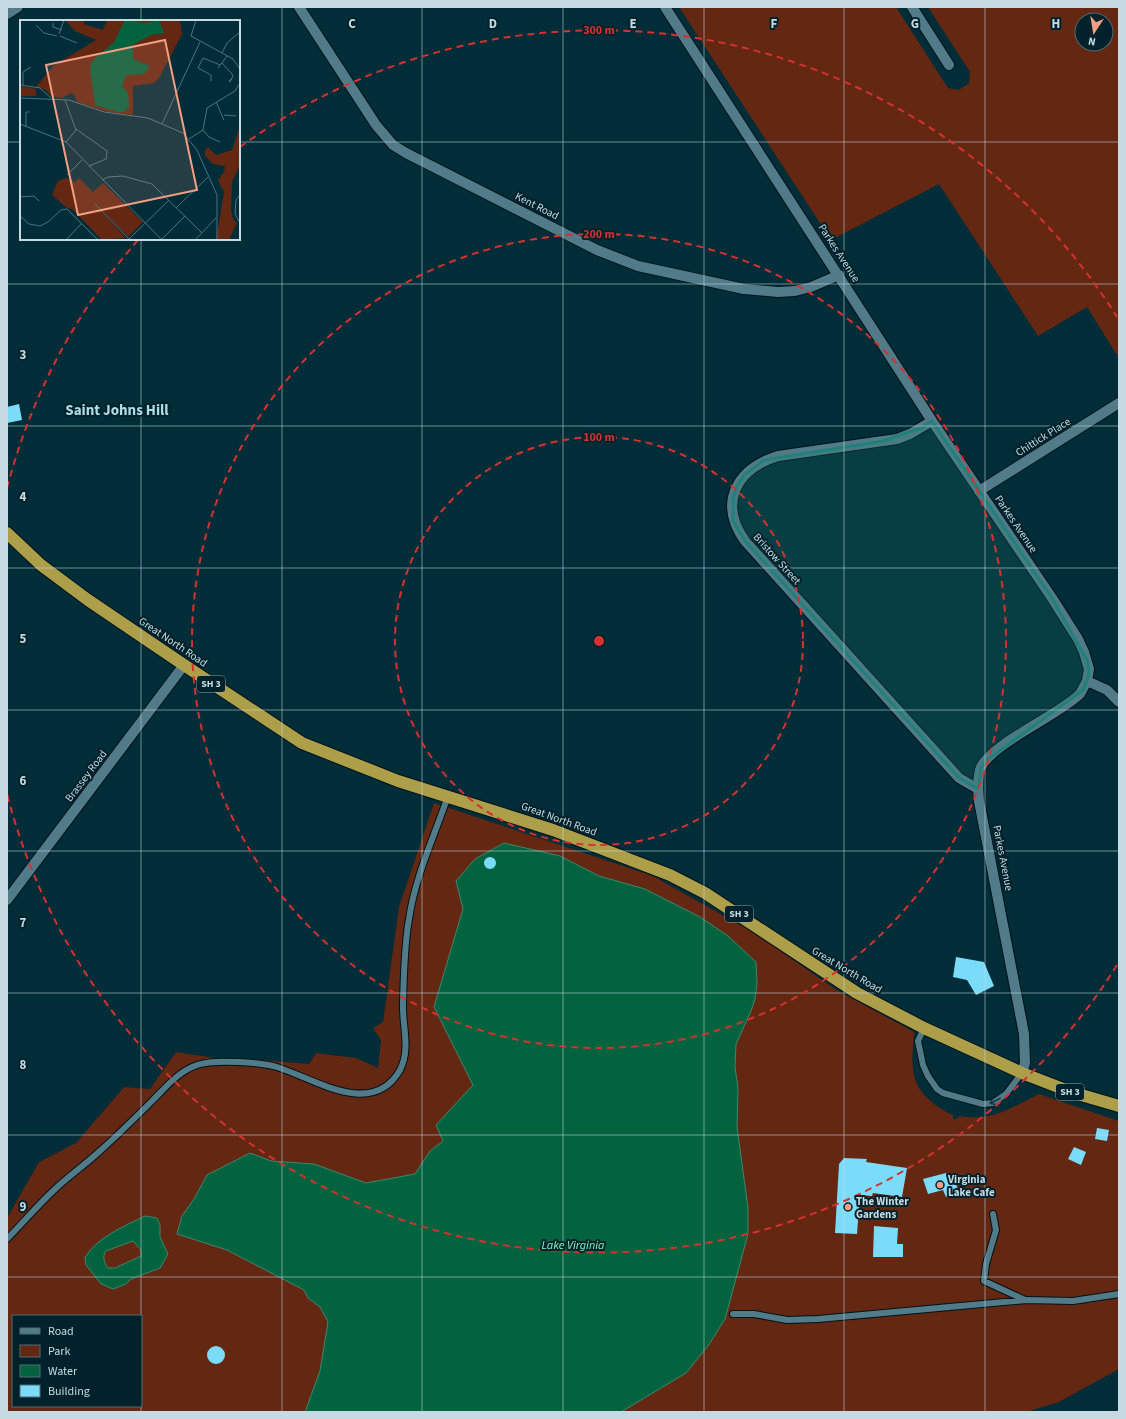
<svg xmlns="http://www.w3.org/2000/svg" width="1126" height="1419" viewBox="0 0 1126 1419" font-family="'Source Sans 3',sans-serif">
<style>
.green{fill:#642711;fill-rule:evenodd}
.water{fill:#03633f;stroke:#3d8770;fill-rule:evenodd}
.building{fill:#7bdcf9}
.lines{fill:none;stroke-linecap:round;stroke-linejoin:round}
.lane-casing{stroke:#001319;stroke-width:8}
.street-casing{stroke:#001319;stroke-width:12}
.highway-casing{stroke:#001319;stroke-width:14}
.lane{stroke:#517b88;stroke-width:6}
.street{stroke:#517b88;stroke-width:10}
.highway{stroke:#ad9f4a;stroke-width:12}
.oneway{stroke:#163842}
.marked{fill:#21807a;fill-opacity:0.2;stroke:#21807a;stroke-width:3;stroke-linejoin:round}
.grid{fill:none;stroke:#c5dae2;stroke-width:1;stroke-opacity:0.55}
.ring{fill:none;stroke:#d53131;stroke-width:2;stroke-dasharray:7 5}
.poi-dot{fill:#f39f83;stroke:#02222b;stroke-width:1.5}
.labels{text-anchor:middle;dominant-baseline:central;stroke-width:4;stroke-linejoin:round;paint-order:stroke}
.shield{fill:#02222b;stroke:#8aa3ab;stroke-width:1}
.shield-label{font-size:10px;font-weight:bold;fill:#c5dae2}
.street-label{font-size:11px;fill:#c5dae2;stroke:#02222b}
.poi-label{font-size:11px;font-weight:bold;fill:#c5dae2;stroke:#02222b;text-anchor:start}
.water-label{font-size:12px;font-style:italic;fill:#88f6bd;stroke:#02222b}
.district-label{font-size:15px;font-weight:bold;fill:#aedbea;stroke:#02222b}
.inset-road{fill:none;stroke:#4f727c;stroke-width:1}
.view{fill:#f39f83;fill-opacity:0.15;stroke:#f39f83;stroke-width:2}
.inset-edge{fill:none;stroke:#c5dae2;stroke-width:2}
.grid-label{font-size:13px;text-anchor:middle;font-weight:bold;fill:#c5dae2;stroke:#02222b;stroke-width:4;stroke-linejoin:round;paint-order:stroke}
.centre{fill:#d53131;stroke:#02222b;stroke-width:2}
.ring-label{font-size:12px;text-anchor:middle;font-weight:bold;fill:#d53131;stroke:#02222b;stroke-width:4;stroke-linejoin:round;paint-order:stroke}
</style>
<rect width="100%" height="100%" fill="#002d38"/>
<path class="green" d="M 679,7 L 896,7 L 948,88 L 959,90 L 969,83 L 970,72 L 928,7 L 1119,7 L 1119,355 L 1117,355 L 1087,307 L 1038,336 L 939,184 L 831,240 ZM 1082,20 L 1106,20 L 1106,44 L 1082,44 Z
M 434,803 L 653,876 L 756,934 L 835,989 L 914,1032 C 912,1066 907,1086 940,1108 C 944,1111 949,1113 953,1115 L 953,1119 L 957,1119 L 959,1116 C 992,1122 1011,1108 1039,1094 L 1119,1121 L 1119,1369 L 1059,1402 L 1026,1412 L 7,1412 L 7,1218 L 39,1162 L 76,1143 L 124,1087 L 150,1089 L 176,1052 L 221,1059 L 250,1059 L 309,1064 L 316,1053 L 356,1058 L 378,1068 L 381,1040 L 373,1028 L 383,1022 L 399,907 ZM 13,1316 L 141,1316 L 141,1406 L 13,1406 Z"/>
<path class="water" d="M 504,843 L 560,856 L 599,876 L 645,889 L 700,917 L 728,936 L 756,962 L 757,983 L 755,999 L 751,1011 L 736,1044 L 735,1067 L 738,1088 L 737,1127 L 748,1208 L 748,1234 L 725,1319 L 708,1346 L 686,1373 L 621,1412 L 305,1412 L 320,1371 L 328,1322 L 320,1307 L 308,1298 L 304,1290 L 227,1250 L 177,1234 L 182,1216 L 194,1199 L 207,1175 L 250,1153 L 271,1161 L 314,1164 L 366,1183 L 415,1174 L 430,1151 L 443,1141 L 436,1125 L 473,1085 L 434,1007 L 463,909 L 456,881 L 475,859 Z
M 145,1216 L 157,1218 L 160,1225 L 160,1237 L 168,1254 L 160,1268 L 131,1279 L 126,1284 L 113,1289 L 101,1284 L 86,1265 L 85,1257 C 99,1236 123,1227 145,1216 ZM 133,1241 L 141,1250 L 141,1256 L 115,1268 L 108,1268 C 104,1262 102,1256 106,1251 Z"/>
<path class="building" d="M 19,404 L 22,420 L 7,423 L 7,407 Z
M484 863a6 6 0 1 1 12 0a6 6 0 1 1-12 0Z
M 956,957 L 984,962 L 994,986 L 976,995 L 967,980 L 953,977 Z
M 1097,1128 L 1109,1130 L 1107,1141 L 1095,1139 Z
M 1074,1147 L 1086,1152 L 1081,1165 L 1068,1159 Z
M 844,1158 L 867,1159 L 866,1162 L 907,1168 L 902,1197 L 873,1193 L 872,1196 L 860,1195 L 857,1234 L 835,1233 L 839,1164 Z
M 946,1173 L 950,1176 L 953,1175 L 959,1193 L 946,1197 L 943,1190 L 928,1194 L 923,1179 Z
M 874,1226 L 898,1228 L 897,1244 L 903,1244 L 903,1257 L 873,1257 Z
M207 1355a9 9 0 1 1 18 0a9 9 0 1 1-18 0Z"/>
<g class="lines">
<g class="lane-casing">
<path id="lane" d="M 924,1028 L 918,1041 L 923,1065 L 928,1076 L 937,1089 L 943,1093 L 983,1104 L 993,1103 L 1006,1094 L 1022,1073
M 993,1214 L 996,1230 L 986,1264 L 984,1281 L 1025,1300
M 7,1239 C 22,1224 36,1207 52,1192 C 67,1177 85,1165 101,1150 C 119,1134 136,1117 153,1100 C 166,1087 179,1071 197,1065 C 215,1059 262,1062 280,1068 C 316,1080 373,1118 400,1070 C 411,1049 402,1025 403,1003 C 404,975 404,947 409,919 C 415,877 434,837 448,796
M 733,1314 L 754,1314 L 787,1320 L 818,1319 L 1027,1300 L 1073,1301 L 1119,1294"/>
</g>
<g class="street-casing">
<path id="street" d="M 299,7 L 376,125 L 393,145 L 406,153 L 597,250 L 638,266 L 744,289 L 778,292 L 795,291 L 811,287 L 839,275
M 665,7 L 932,421 L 1052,598 L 1078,639 L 1084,652 L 1089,669 L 1087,681 L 1080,694 C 1057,716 993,743 981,767 C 977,777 978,790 979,801 L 1024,1034 L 1025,1063 L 1022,1073
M 912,7 L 949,65
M 7,14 L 18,7
M 932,421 L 910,434 L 897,439 L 778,456 C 736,469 718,503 745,541 L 959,778 L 978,789
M 979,491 L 1119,403
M 1087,681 L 1107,690 L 1119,702
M 7,900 L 184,665"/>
</g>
<g class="highway-casing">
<path id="highway" d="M 7,533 L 41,565 L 88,600 L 184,665 L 302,743 L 398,781 L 553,830 L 670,875 L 705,893 L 857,993 L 924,1028 L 1022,1073 L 1071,1092 L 1119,1106"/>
</g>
<use href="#lane" class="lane"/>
<use href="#street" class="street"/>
<use href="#highway" class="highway"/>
</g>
<defs><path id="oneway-shaft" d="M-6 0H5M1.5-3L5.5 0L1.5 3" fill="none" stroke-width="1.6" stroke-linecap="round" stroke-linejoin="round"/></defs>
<use class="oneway" href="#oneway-shaft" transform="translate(995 1101) rotate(153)"/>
<path class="marked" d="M 932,421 L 1052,598 L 1088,662 L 1089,675 L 1083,690 L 987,760 L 981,768 L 978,789 L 959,778 L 745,541 L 733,521 L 733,498 L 737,486 L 744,475 L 764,460 L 883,441 L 921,428 Z"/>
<path class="grid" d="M 141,7 L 141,21M 282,7 L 282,1412M 422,7 L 422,1412M 563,7 L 563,1412M 704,7 L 704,1412M 844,7 L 844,1412M 985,7 L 985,1412M 7,142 L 21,142M 239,142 L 1119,142M 141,239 L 141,1316M 7,284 L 1119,284M 7,426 L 1119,426M 7,568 L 1119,568M 7,710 L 1119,710M 7,851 L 1119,851M 7,993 L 1119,993M 7,1135 L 1119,1135M 7,1277 L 1119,1277M 141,1406 L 141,1412"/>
<g class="ring">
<circle cx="599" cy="641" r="204"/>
<circle cx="599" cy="641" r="407"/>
<path d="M1117 965A611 611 0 0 1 7 794M7 488A611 611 0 0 1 138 240M240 147A611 611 0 0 1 1117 317"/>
</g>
<g class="poi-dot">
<circle cx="940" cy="1185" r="4"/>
<circle cx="848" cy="1207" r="4"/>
</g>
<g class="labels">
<g class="shield">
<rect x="197" y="676" width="28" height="16" rx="3"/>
<rect x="725" y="906" width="28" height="16" rx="3"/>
<rect x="1056" y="1084" width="28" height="16" rx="3"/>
</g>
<g class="shield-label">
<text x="211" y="684">SH 3</text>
<text x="739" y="914">SH 3</text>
<text x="1070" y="1092">SH 3</text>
</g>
<g class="street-label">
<text transform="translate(537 206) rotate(27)">Kent Road</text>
<text transform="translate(839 253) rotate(57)">Parkes Avenue</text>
<text transform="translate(1043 437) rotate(-32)">Chittick Place</text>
<text transform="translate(1016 524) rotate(56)">Parkes Avenue</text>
<text transform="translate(777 559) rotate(48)">Bristow Street</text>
<text transform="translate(173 642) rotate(34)">Great North Road</text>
<text transform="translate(86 776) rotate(-53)">Brassey Road</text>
<text transform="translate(559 819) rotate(20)">Great North Road</text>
<text transform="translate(1003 858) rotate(79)">Parkes Avenue</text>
<text transform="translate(847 970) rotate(31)">Great North Road</text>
</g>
<g class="poi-label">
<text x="948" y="1179">Virginia<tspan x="948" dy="13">Lake Cafe</tspan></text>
<text x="856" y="1201">The Winter<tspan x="856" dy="13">Gardens</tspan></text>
</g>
<g class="water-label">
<text x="573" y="1245">Lake Virginia</text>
</g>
<g class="district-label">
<text x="117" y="410">Saint Johns Hill</text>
</g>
</g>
<g transform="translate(20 20)">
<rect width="220" height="220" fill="#002d38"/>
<path d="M 45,0 L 64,0 L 64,4 L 83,10 L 87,0 L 160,0 L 162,14 L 139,58 L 134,63 L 113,66 L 113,95 L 88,92 L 57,82 L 55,76 L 51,73 L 42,78 L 31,76 L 26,70 L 16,67 L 33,46 L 76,20 L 55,11 ZM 0,66 L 16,69 L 16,76 L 0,76 ZM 220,106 L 220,145 L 212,162 L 211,190 L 213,199 L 217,203 L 209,220 L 196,220 L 204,172 L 198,160 L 204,152 L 205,146 L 193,144 L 185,136 L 185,130 L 188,127 L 196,135 L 212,130 ZM 46,158 L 55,162 L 59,158 L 73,172 L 83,163 L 123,202 L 108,217 L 73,182 L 106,218 L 82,220 L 52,189 L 47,188 L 32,175 L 38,161 Z" fill="#642711"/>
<path d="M 105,0 L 125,3 L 139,0 L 144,13 L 131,15 L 113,25 L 113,39 L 130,46 L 124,54 L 106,55 L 102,66 L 108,73 L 109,87 L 104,92 L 98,92 L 75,85 L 70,47 L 73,40 L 94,22 Z" fill="#03633f"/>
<path class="inset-road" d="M 176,0 L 171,16 L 213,39 L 220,49M 33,3 L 33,7 L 42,10M 16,5 L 24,13 L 37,16M 39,14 L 44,0M 40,16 L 57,23M 202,33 L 207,23 L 220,12M 202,43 L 212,54 L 213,56 L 210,62 L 209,61 L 212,58M 198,48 L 207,36M 191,61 L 191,55 L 178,48 L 183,38 L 200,45M 0,65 L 20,68 L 31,78M 3,65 L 3,52 L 11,47M 0,78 L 49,80 L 84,92 L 128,98 L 163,113 L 177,130 L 197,175 L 197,220M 45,80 L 56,110 L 46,122M 196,82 L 204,100M 204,95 L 216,96M 0,104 L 46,122M 142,104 L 180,22M 6,107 L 6,92 L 9,92M 56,109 L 87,131 L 86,139 L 69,146M 183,110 L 189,117 L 200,122M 169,119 L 183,110 L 187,88 L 215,71 L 220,63M 46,122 L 142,220M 47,155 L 62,140M 82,160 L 88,157 L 103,156 L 132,164 L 182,213M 220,175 L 216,180 L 215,194 L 220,203M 0,177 L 14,176 L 19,181M 75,184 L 109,219M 156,188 L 188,157M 0,196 L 9,204 L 20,206 L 28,202 L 41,190 L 47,189 L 78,220M 46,220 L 62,203M 108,220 L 149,180M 141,220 L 165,196M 175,220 L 196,198"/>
<path class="view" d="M 145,20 L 177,170 L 58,195 L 26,45 Z"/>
<rect width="220" height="220" class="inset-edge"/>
</g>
<g class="grid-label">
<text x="352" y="28">C</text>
<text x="493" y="28">D</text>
<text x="633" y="28">E</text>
<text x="774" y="28">F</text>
<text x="915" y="28">G</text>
<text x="1056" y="28">H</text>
<text x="23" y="359">3</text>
<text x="23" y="501">4</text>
<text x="23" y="643">5</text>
<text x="23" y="785">6</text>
<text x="23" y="927">7</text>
<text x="23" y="1069">8</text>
<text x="23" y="1211">9</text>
</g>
<circle cx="599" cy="641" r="6" class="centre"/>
<g class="ring-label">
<text x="599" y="34">300 m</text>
<text x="599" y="238">200 m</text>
<text x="599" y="441">100 m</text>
</g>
<rect width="1126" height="1419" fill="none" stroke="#c5dae2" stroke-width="16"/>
<rect x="12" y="1315" width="130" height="92" fill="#02222b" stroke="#506c74"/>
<rect x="20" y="1328" width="20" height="6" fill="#517b88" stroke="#506c74"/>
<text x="48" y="1335" font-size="12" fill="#c5dae2">Road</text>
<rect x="20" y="1345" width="20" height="12" fill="#642711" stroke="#506c74"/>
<text x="48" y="1355" font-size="12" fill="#c5dae2">Park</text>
<rect x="20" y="1365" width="20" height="12" fill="#03633f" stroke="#506c74"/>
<text x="48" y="1375" font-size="12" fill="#c5dae2">Water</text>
<rect x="20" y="1385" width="20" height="12" fill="#7bdcf9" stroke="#506c74"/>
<text x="48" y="1395" font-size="12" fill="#c5dae2">Building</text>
<g transform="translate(1094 32) rotate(192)"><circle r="19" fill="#02222b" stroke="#506c74"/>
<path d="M0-3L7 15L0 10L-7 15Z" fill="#f39f83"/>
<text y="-6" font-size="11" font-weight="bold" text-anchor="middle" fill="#c5dae2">N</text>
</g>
</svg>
